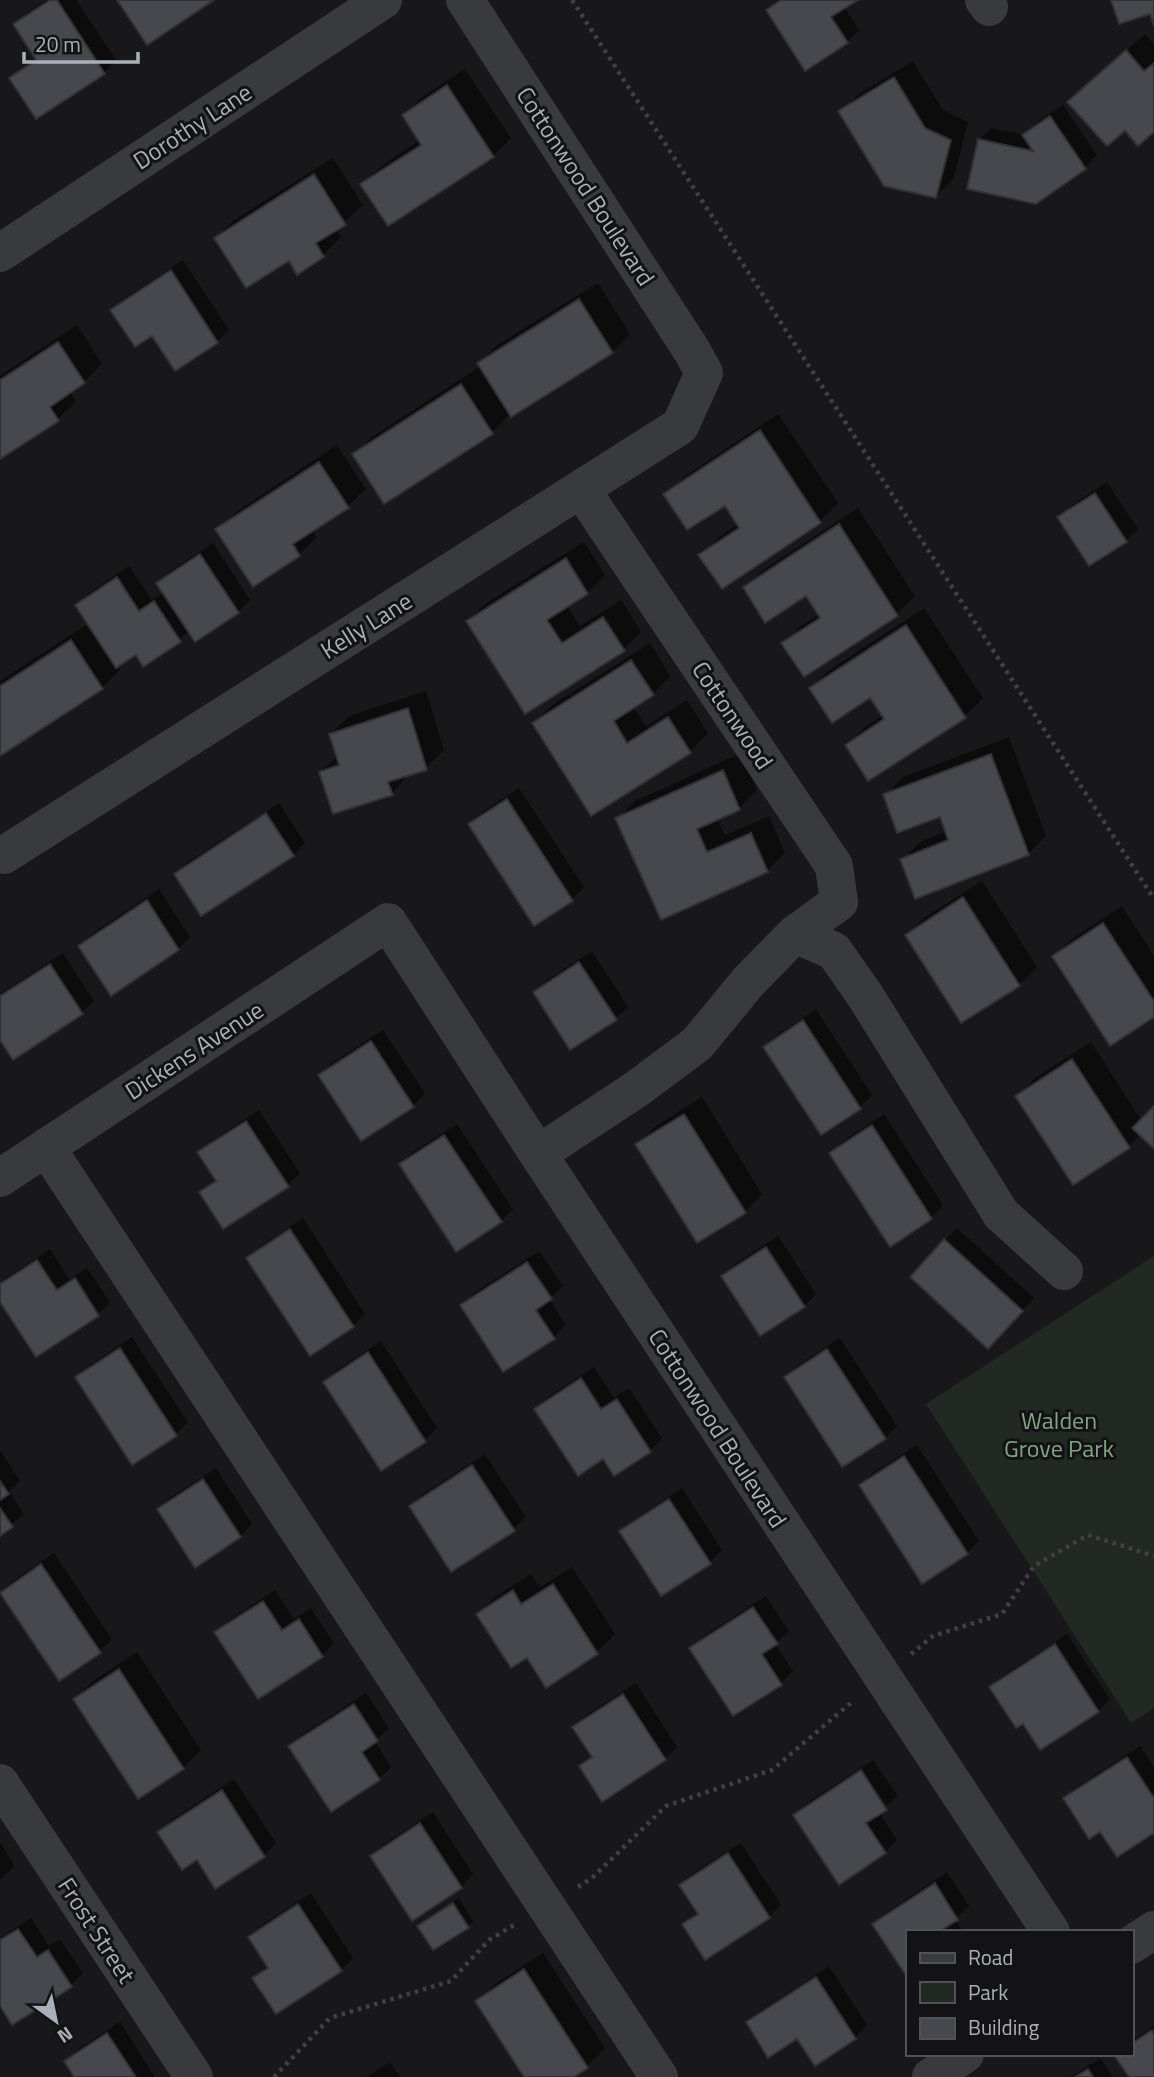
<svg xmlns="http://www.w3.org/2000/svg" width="1154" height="2077" viewBox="0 0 1154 2077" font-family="'Titillium Web',sans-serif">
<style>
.green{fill:#222922}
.shadow{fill:#0007}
.building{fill:#47484d;stroke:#323235;stroke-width:2}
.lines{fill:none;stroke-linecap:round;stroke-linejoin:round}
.path{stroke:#3f4145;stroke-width:4.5;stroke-dasharray:3.5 5;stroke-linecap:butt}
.minor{stroke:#393a3e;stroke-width:38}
.labels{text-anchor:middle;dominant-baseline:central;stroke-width:6;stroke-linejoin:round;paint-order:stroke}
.street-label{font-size:24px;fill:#aab0b9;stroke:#131315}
.park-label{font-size:24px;fill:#83a382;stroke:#131315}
</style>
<rect width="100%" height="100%" fill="#18181a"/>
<path class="green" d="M 1154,1256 L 1154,1708 L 1131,1723 L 926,1404 Z"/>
<path class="shadow" d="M 46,0 L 76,0 L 116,60 L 104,73 L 11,78 L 37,57 L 15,24 L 28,12 Z
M 778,0 L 855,0 L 844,7 L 859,30 L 847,42 L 768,10 Z
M 1145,34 L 1154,44 L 1154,129 L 1088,84 Z
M 913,61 L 943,110 L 968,122 L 954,178 L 936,196 L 841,112 L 859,94 Z
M 465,69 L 511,138 L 493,156 L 363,184 L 381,166 L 420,140 L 404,115 L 422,97 Z
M 1063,105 L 1097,155 L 1085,167 L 1036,202 L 979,140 L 991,128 L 1024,135 L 1036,123 Z
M 333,158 L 363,205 L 336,229 L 341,237 L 323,255 L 297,272 L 289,259 L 216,238 L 234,220 Z
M 183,260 L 229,330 L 217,342 L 113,310 L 125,298 Z
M 598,283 L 630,334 L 612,352 L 511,413 L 492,432 L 384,502 L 354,455 L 372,437 L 481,366 L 479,363 L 497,345 Z
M 77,325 L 102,364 L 84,382 L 70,392 L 76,401 L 58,419 L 0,457 L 0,376 Z
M 778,414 L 838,503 L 820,521 L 722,587 L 701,555 L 719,537 L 738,524 L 725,504 L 666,495 L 684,477 Z
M 337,445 L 366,489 L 348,506 L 312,529 L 317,537 L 299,555 L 218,530 L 236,512 Z
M 1107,482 L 1138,529 L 1126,541 L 1059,517 L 1072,505 Z
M 858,508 L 915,596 L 897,614 L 804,675 L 784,643 L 802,625 L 819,614 L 806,594 L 745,588 L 763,570 Z
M 584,542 L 605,575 L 587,593 L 567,606 L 580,626 L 621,600 L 641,632 L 623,650 L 526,712 L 468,621 L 486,603 Z
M 213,543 L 250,600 L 238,612 L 189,631 L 179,640 L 136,653 L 117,665 L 120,670 L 102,688 L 0,754 L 0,681 L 89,623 L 77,605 L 89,593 L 129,566 L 152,600 L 164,592 L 158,583 L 170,571 Z
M 924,608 L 983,698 L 965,716 L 847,745 L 865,727 L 883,715 L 871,696 L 811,688 L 829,670 Z
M 650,643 L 670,676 L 653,694 L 633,706 L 646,726 L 687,700 L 708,733 L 690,751 L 592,813 L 534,723 L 552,705 Z
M 426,691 L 444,750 L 426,768 L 409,774 L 392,794 L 321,772 L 338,755 L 331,734 L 349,716 Z
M 1009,737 L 1046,836 L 1028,854 L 902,860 L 920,842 L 947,831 L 941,815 L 885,795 L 903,777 Z
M 741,753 L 757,790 L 739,808 L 717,818 L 725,835 L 769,816 L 785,853 L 767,871 L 662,917 L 617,819 L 635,801 Z
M 519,788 L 584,887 L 572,899 L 535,924 L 470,825 L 482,812 Z
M 279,803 L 305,843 L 293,855 L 176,874 L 188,862 Z
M 982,881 L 1037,967 L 1019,985 L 962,1021 L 907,935 L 925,917 Z
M 159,889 L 190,937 L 178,949 L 112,993 L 80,946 L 92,934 Z
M 1122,906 L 1154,956 L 1154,1015 L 1054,956 L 1072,939 Z
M 592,951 L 628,1007 L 615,1019 L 535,992 L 547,980 Z
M 63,953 L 94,1001 L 81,1013 L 0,1037 L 0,994 Z
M 816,1009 L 872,1095 L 860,1107 L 765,1047 L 777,1035 Z
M 383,1030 L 425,1093 L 413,1106 L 320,1075 L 332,1063 Z
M 1091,1042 L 1142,1121 L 1154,1108 L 1154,1147 L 1141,1134 L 1129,1147 L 1074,1183 L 1017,1096 L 1035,1078 Z
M 702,1097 L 762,1194 L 745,1212 L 638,1144 L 656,1126 Z
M 259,1110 L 300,1173 L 287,1185 L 201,1192 L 216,1178 L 200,1153 L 212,1141 Z
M 884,1114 L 943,1205 L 931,1217 L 890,1244 L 831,1153 L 843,1141 Z
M 457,1124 L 513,1209 L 501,1221 L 401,1164 L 413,1152 Z
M 303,1218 L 365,1314 L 353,1326 L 248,1258 L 261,1246 Z
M 957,1228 L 1034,1298 L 1000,1334 L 945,1240 Z
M 778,1236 L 816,1294 L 804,1306 L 723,1276 L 735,1264 Z
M 50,1249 L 69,1279 L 87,1268 L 110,1302 L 98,1314 L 0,1299 L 0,1284 L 6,1278 Z
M 539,1251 L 563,1286 L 549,1299 L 566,1325 L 554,1337 L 462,1305 L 474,1293 Z
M 132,1337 L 188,1422 L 176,1434 L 77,1377 L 90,1365 Z
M 840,1338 L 897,1426 L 885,1438 L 786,1377 L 798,1365 Z
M 381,1341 L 437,1428 L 425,1440 L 325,1382 L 337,1370 Z
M 594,1367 L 614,1398 L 629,1388 L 662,1438 L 650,1450 L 614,1473 L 604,1457 L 536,1409 L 548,1397 Z
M 917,1445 L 979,1541 L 967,1553 L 861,1485 L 873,1473 Z
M 0,1450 L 20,1481 L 9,1491 L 24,1514 L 0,1534 Z
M 485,1454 L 526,1517 L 513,1529 L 411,1506 L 423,1494 Z
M 216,1468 L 252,1524 L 240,1536 L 159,1509 L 171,1497 Z
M 682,1488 L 722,1550 L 710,1562 L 662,1594 L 621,1532 L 634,1520 Z
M 54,1553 L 112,1639 L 100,1651 L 60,1679 L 1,1592 L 14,1580 Z
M 572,1567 L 615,1634 L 597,1652 L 546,1685 L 527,1656 L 478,1614 L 496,1596 L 531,1574 L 540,1587 Z
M 275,1590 L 294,1619 L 311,1608 L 334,1643 L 322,1655 L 217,1632 L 229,1620 Z
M 766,1596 L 789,1631 L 775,1644 L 793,1671 L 781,1683 L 692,1649 L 704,1636 Z
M 1067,1634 L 1110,1699 L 1098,1711 L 1023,1721 L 992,1687 L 1004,1675 Z
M 137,1652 L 201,1750 L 183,1768 L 139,1796 L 75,1699 L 93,1681 Z
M 636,1683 L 677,1747 L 665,1759 L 581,1766 L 592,1755 L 574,1727 L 586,1715 Z
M 366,1693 L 389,1728 L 375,1741 L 391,1767 L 379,1779 L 332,1810 L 291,1746 L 303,1734 Z
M 1140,1746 L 1154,1767 L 1154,1831 L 1065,1799 L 1077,1787 Z
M 873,1760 L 898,1796 L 879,1812 L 897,1840 L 885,1852 L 795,1816 L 807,1803 Z
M 234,1779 L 276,1843 L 264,1855 L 197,1858 L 159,1832 L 171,1820 Z
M 433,1812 L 473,1874 L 461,1887 L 372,1856 L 384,1844 Z
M 0,1842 L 15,1866 L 0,1880 Z
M 741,1843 L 781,1905 L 769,1917 L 706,1958 L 684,1924 L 698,1911 L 681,1886 L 693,1873 Z
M 947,1872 L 969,1906 L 955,1919 L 963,1932 L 907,1932 L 907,1974 L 875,1924 L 887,1912 Z
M 311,1893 L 353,1958 L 341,1970 L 254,1978 L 268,1965 L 250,1937 L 262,1925 Z
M 459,1898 L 473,1921 L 468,1926 L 419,1926 Z
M 31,1918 L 49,1946 L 60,1939 L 83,1973 L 71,1985 L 0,2003 L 0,1938 Z
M 543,1953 L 605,2048 L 587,2066 L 571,2077 L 526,2077 L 477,2002 L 495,1984 Z
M 829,1966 L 867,2025 L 855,2038 L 815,2063 L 798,2037 L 748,2023 L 760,2011 Z
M 120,2022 L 155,2077 L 76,2077 L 66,2062 L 78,2049 Z
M 1154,2026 L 1154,2077 L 1131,2077 L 1117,2055 L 1131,2054 L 1131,2041 Z
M 1100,2058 L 1113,2077 L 1071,2077 Z
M 390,2062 L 400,2077 L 367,2077 Z"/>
<path class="building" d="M 50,0 L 57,0 L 105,74 L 36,119 L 9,78 L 36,60 L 13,24 Z
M 117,0 L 214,0 L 147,45 Z
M 781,0 L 858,0 L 831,17 L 848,43 L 805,71 L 766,10 Z
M 1111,0 L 1154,0 L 1154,26 L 1150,14 L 1119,24 Z
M 1126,50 L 1144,71 L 1154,63 L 1154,132 L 1138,146 L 1125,131 L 1107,146 L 1067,102 Z
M 894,77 L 925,128 L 951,140 L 936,198 L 884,186 L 838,111 Z
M 447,85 L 494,157 L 388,226 L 360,184 L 421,145 L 402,115 Z
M 1050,116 L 1086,169 L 1036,204 L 967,189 L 978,139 L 1033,151 L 1022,135 Z
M 314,174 L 346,225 L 316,243 L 324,257 L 297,275 L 289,261 L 246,288 L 214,238 Z
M 171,270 L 218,343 L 175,371 L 152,336 L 135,347 L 110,310 Z
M 579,299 L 613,353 L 511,417 L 477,363 Z
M 58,342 L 85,383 L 50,407 L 59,421 L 0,459 L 0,380 Z
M 461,384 L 493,434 L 384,504 L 352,454 Z
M 760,430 L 821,523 L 722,589 L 698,555 L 739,528 L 725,506 L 687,530 L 663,494 Z
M 319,462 L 349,508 L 293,544 L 300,556 L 253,587 L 215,529 Z
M 1095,493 L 1127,542 L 1089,566 L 1057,517 Z
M 839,524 L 898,616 L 804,677 L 781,643 L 820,618 L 806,596 L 765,623 L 743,587 Z
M 200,554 L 239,613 L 195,642 L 156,583 Z
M 566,558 L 588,594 L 547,620 L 562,643 L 603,617 L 625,651 L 525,714 L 466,621 Z
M 117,577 L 139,611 L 154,601 L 181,642 L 143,667 L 136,655 L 116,668 L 75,605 Z
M 906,625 L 966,718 L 868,781 L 845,745 L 884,719 L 870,698 L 832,723 L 809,688 Z
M 71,640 L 103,689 L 0,756 L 0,686 Z
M 631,660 L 654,695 L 614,721 L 627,743 L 668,717 L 691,753 L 591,816 L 532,723 Z
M 408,708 L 427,770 L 388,782 L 393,795 L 333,814 L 319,772 L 339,765 L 329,734 Z
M 991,754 L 1029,855 L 915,899 L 900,859 L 948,840 L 940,817 L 897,833 L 883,794 Z
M 723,770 L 740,810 L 697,829 L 707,852 L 751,833 L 768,872 L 661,920 L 615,818 Z
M 507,799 L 573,901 L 534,926 L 468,824 Z
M 266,813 L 294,856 L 201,916 L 174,874 Z
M 963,897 L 1020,986 L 961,1023 L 905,935 Z
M 147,900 L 179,950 L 111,996 L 78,946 Z
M 1103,923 L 1154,1001 L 1154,1017 L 1110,1046 L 1052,956 Z
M 579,962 L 617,1020 L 570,1050 L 533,992 Z
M 50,964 L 83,1014 L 13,1060 L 0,1040 L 0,996 Z
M 803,1020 L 861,1109 L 821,1135 L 763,1047 Z
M 371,1041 L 414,1107 L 361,1141 L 318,1075 Z
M 1072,1059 L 1130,1148 L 1073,1185 L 1015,1096 Z
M 1154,1106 L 1154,1149 L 1132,1128 Z
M 684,1114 L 746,1213 L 697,1243 L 635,1144 Z
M 246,1121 L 289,1187 L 223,1229 L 199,1192 L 216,1181 L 197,1152 Z
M 872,1125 L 932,1219 L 890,1247 L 829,1153 Z
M 444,1135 L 502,1222 L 456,1252 L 399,1164 Z
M 290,1229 L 354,1327 L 310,1356 L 246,1258 Z
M 944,1239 L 1023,1311 L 988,1349 L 910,1277 Z
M 766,1247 L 805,1307 L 760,1336 L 721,1276 Z
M 37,1260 L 57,1290 L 75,1278 L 99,1316 L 36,1357 L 0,1302 L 0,1284 Z
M 527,1262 L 552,1299 L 536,1310 L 555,1339 L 503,1372 L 460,1305 Z
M 120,1348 L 177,1436 L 132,1465 L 75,1377 Z
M 827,1349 L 886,1439 L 842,1467 L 784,1377 Z
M 368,1352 L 426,1442 L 381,1471 L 323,1382 Z
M 581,1378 L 601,1409 L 617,1399 L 651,1452 L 614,1476 L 603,1459 L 578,1476 L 534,1409 Z
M 904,1456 L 968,1554 L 922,1584 L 859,1485 Z
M 472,1465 L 515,1531 L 451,1572 L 409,1506 Z
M 203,1479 L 241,1537 L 195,1568 L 157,1509 Z
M 0,1481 L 9,1494 L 0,1500 Z
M 669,1499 L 711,1564 L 661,1596 L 619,1531 Z
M 0,1508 L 13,1527 L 0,1536 Z
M 41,1564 L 101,1653 L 59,1681 L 0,1593 Z
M 553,1584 L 598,1654 L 546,1688 L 527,1658 L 511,1668 L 476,1614 L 513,1590 L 521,1604 Z
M 263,1601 L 282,1630 L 299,1619 L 323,1657 L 258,1699 L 214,1632 Z
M 753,1607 L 778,1644 L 762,1654 L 782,1685 L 733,1716 L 689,1648 Z
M 1055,1644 L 1099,1712 L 1040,1750 L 1023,1724 L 1016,1728 L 989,1687 Z
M 119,1669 L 184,1769 L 138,1799 L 73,1699 Z
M 623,1694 L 666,1760 L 602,1802 L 579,1766 L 592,1757 L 572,1727 Z
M 354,1704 L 378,1741 L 362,1752 L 380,1780 L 331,1812 L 288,1746 Z
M 1127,1757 L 1154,1798 L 1154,1833 L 1117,1857 L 1100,1832 L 1089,1839 L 1063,1798 Z
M 861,1770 L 887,1810 L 866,1823 L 886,1853 L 839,1885 L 793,1815 Z
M 222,1790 L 265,1857 L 215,1889 L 197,1860 L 182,1870 L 157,1832 Z
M 420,1823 L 462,1888 L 412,1921 L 370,1856 Z
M 728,1853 L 770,1918 L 705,1960 L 682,1924 L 698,1914 L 679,1885 Z
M 935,1883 L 958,1920 L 942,1930 L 944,1932 L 907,1932 L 907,1977 L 872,1924 Z
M 453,1903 L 469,1928 L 433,1950 L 417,1926 Z
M 298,1904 L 342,1971 L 276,2014 L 252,1978 L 268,1968 L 248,1937 Z
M 18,1929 L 37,1957 L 48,1950 L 72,1987 L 12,2025 L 0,2006 L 0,1940 Z
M 524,1969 L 588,2068 L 574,2077 L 524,2077 L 475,2001 Z
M 816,1977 L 856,2039 L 815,2066 L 797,2039 L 768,2058 L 746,2022 Z
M 1152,2030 L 1154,2034 L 1154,2077 L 1129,2077 L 1114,2055 L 1131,2054 L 1131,2044 Z
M 107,2033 L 136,2077 L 74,2077 L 64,2061 Z
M 1088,2069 L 1093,2077 L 1075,2077 Z"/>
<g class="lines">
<path class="path" d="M 572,0 L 1154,899
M 911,1654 L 933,1636 L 1002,1614 L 1034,1566 L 1088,1535 L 1154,1556
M 578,1887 L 592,1878 L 666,1806 L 772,1770 L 853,1701
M 274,2077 L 330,2018 L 451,1981 L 489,1940 L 514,1925"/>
<path class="minor" d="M 984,0 L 989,7
M 0,253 L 383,0
M 0,854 L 4,855 L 680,426 L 704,373 L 692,351 L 465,0
M 795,934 L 834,951 L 866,997 L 1001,1214 L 1064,1271
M 46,1147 L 659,2077
M 538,1154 L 635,1090 L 697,1044 L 748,982 L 795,934 L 839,902 L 834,866 L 581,489
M 0,1178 L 388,922 L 538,1154 L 1051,1932
M 0,1783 L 194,2077
M 1131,1945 L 1154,1930
M 931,2077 L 965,2054"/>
</g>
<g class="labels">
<g class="street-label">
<text transform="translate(192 126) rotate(-33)">Dorothy Lane</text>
<text transform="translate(586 186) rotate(57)">Cottonwood Boulevard</text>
<text transform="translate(366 625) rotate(-32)">Kelly Lane</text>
<text transform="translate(733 715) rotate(56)">Cottonwood</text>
<text transform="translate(194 1050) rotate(-33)">Dickens Avenue</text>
<text transform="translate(718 1428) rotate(57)">Cottonwood Boulevard</text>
<text transform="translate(97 1930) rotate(57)">Frost Street</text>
</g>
<g class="park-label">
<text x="1059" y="1420">Walden<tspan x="1059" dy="28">Grove Park</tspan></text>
</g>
</g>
<rect x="906" y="1930" width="228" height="126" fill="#131315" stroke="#4f5257" stroke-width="2"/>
<rect x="920" y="1953" width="35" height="10" fill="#393a3e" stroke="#4f5257" stroke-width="2"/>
<text x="968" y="1965" font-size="21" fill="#aab0b9">Road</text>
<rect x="920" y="1982" width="35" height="21" fill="#222922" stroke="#4f5257" stroke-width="2"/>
<text x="968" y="2000" font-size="21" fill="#aab0b9">Park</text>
<rect x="920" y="2018" width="35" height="21" fill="#47484d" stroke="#4f5257" stroke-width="2"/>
<text x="968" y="2035" font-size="21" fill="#aab0b9">Building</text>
<g transform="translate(56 2021) rotate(147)" stroke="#131315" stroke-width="5" paint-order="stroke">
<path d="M0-5L12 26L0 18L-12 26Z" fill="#aab0b9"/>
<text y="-10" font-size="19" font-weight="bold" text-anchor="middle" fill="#aab0b9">N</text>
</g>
<path d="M24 52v10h114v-10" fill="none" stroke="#aab0b9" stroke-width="3.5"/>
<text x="35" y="52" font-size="21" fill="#aab0b9" stroke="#131315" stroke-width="5" paint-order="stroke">20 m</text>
</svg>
